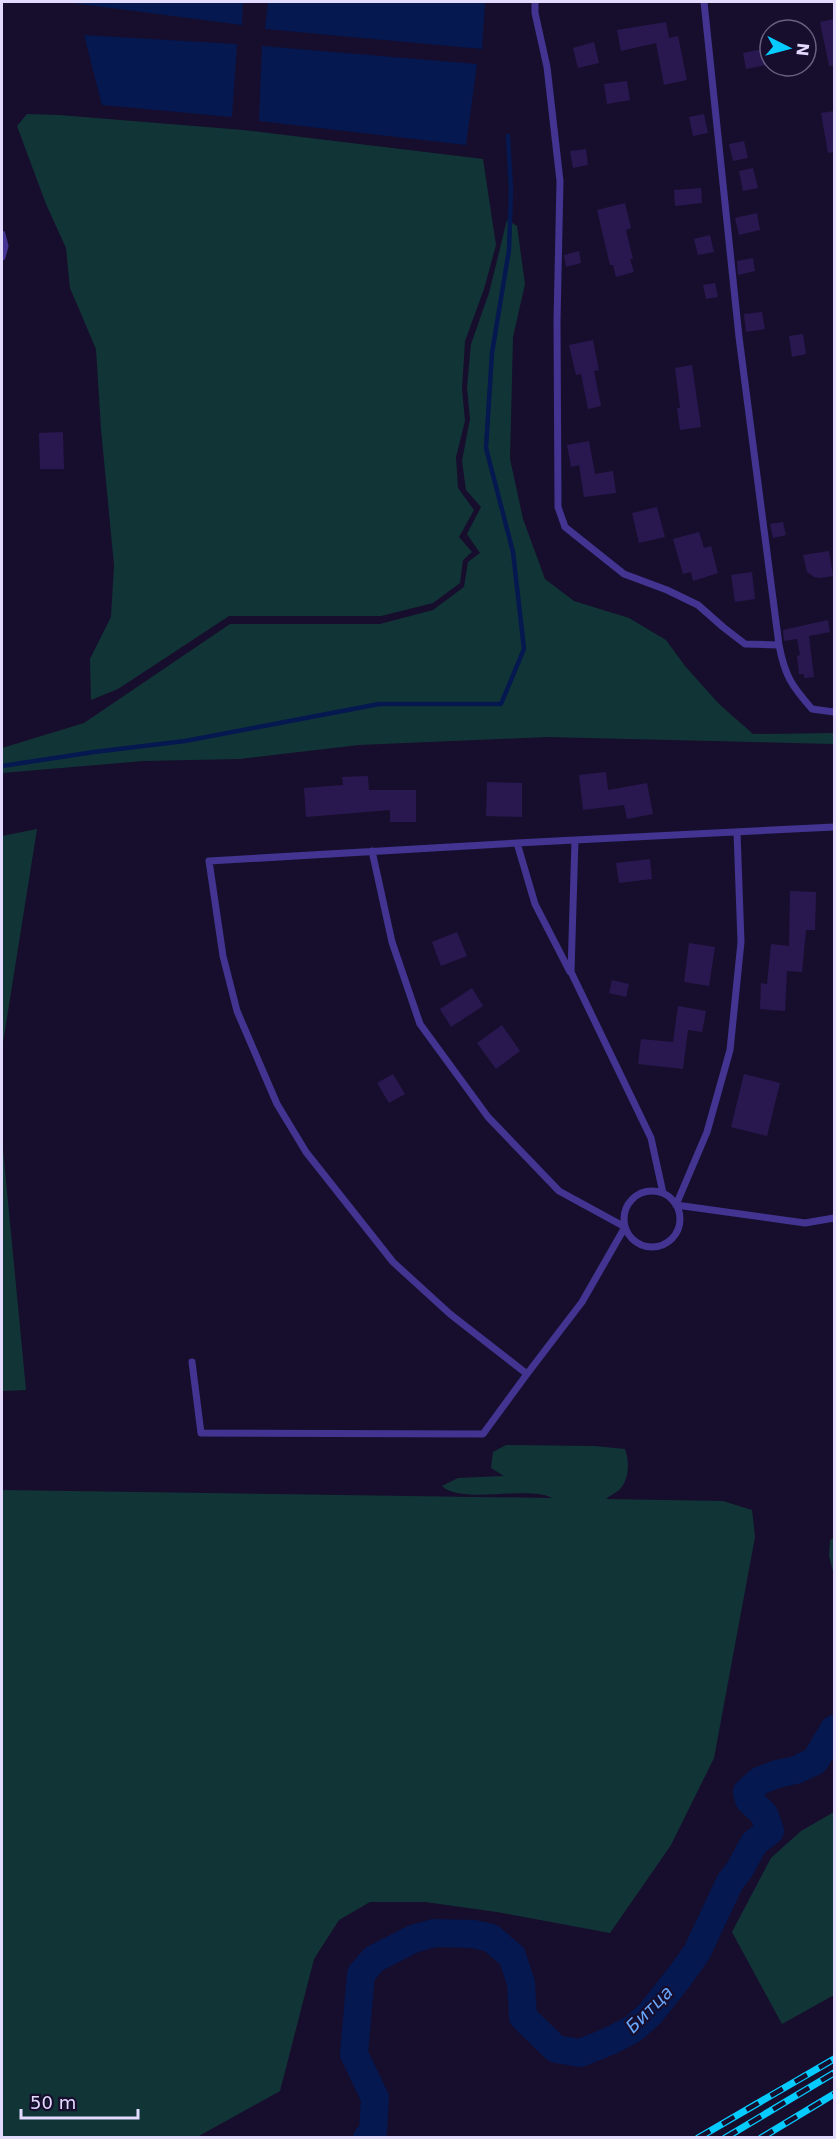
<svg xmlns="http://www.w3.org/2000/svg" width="836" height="2139" viewBox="0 0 836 2139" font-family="'DejaVu Sans',sans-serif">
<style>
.green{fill:#113537}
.water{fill:#05184f}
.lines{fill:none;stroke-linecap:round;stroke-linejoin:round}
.stream{stroke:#05184f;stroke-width:4.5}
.river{stroke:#05184f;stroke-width:28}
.building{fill:#291850}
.service{stroke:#423490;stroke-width:7}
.rail-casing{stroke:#06cbff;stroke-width:7}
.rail{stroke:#170e2d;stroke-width:4.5;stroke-dasharray:14;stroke-linecap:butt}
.labels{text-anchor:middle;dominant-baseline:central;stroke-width:4.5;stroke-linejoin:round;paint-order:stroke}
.water-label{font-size:18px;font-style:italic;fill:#68a9ff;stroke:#170e2d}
</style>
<rect width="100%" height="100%" fill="#170e2d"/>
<path class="green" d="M 27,114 L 59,115 L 243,130 L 483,159 L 496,245 L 484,289 L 465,341 L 462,389 L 465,421 L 456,457 L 458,488 L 474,510 L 459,537 L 472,552 L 463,560 L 460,583 L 433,603 L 381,616 L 229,616 L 118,689 L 91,700 L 90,659 L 111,617 L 114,565 L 101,429 L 96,349 L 70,288 L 66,248 L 46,204 L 17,126 Z
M 507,220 L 517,226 L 525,284 L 513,337 L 510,459 L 523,519 L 545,579 L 574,601 L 629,618 L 666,640 L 685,666 L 719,704 L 753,734 L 834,733 L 834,744 L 547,737 L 359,745 L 240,759 L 143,761 L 2,773 L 2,748 L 84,723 L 230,624 L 380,624 L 433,610 L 464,587 L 468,562 L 480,553 L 467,534 L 481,507 L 466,490 L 462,461 L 470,419 L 467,388 L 471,344 L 489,293 Z
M 37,829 L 2,1049 L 2,836 Z
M 2,1139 L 26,1390 L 2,1391 Z
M 506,1445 L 594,1446 L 625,1449 C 630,1462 629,1482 618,1491 C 614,1494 609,1496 606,1499 L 723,1501 L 752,1510 L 755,1537 L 714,1758 L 671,1845 L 610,1933 L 497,1912 L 425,1902 L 370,1902 L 339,1920 L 314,1959 L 280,2091 L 197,2137 L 2,2137 L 2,1490 L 552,1498 C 530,1485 461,1505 442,1486 L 458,1478 L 504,1476 L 491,1468 L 493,1452 Z
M 834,1538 L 834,1575 L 829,1556 L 830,1540 Z
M 834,1812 L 834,1995 L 782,2024 L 732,1932 L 771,1858 L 801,1831 Z"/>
<path class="water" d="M 65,2 L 243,2 L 242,25 Z
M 268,2 L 485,2 L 482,49 L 265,29 Z
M 84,35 L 237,44 L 232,117 L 102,105 Z
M 262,46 L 477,64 L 466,145 L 259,121 Z"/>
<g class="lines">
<path class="stream" d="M 2,766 L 94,752 L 185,741 L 379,704 L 501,704 L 524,649 L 513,552 L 486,448 L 492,353 L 509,250 L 511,190 L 508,136"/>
<path class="river" d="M 367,2138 L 373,2131 L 375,2098 L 354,2054 L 361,1974 L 374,1959 L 413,1939 L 434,1933 L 474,1934 L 491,1938 L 512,1956 L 521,1983 L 523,2017 L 556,2049 L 580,2053 L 610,2041 L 633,2029 L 650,2014 L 680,1976 L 697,1952 L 730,1882 L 740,1869 L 754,1843 L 770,1831 L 764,1814 L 749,1800 L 747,1792 L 759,1781 L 777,1774 L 796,1770 L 815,1761 L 834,1729"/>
</g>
<path class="building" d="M 834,19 L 834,65 L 829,66 L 820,22 Z
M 666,22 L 669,38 L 678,36 L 687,80 L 664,85 L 656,43 L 621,51 L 617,30 Z
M 594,42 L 599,63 L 578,68 L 573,48 Z
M 763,49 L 767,65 L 746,69 L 743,53 Z
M 627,81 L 630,100 L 607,104 L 604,84 Z
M 834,111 L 834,152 L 828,153 L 821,113 Z
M 704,114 L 708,133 L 693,136 L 689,117 Z
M 744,141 L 748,158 L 733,161 L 729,144 Z
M 586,149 L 588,165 L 573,168 L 570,151 Z
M 753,168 L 758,188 L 743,191 L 739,171 Z
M 701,188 L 702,203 L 675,206 L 674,190 Z
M 625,203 L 631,228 L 626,230 L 633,259 L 630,259 L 634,272 L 616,277 L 613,265 L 610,265 L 597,210 Z
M 757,213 L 760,230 L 739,235 L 735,218 Z
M 710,235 L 714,252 L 698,255 L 694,239 Z
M 579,251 L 581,263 L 566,267 L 564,255 Z
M 753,258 L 755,271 L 738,275 L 737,261 Z
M 715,283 L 718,297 L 706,299 L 703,285 Z
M 762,312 L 765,329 L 746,332 L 744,314 Z
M 803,334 L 806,354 L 792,357 L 789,336 Z
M 593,340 L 599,370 L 594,371 L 601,406 L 588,409 L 581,374 L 576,375 L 569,345 Z
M 692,365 L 701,427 L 680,430 L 677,408 L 680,408 L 675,368 Z
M 63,432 L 64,469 L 40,469 L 39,433 Z
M 589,441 L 595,474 L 613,471 L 616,493 L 584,497 L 579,465 L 571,467 L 567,445 Z
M 657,507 L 665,537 L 639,543 L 632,513 Z
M 783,522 L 786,535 L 773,538 L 770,524 Z
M 699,532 L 704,548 L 711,546 L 718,573 L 693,581 L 691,572 L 683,574 L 673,539 Z
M 829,551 L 833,576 L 821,578 L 814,577 L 807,572 L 803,555 Z
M 752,572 L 755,599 L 735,602 L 731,575 Z
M 828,620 L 830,632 L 809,636 L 814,677 L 804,678 L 804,674 L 799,674 L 797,656 L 800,655 L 797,639 L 784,641 L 783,630 Z
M 606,772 L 608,790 L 647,783 L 653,814 L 627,819 L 624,805 L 583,810 L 579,775 Z
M 368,776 L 369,790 L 416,790 L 416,822 L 390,822 L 390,810 L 306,817 L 304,788 L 343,785 L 342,777 Z
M 487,782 L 522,783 L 522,817 L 486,816 Z
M 650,859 L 652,879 L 619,883 L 616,863 Z
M 790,891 L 816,892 L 815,930 L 806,930 L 802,972 L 787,971 L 785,1011 L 760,1009 L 761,983 L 767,984 L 771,944 L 789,946 Z
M 457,932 L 467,956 L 441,966 L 432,942 Z
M 689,943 L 715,947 L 709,986 L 684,982 Z
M 612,980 L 629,984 L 626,997 L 609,993 Z
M 472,988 L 483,1006 L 451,1027 L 440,1009 Z
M 678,1006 L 706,1011 L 702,1032 L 688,1030 L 683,1069 L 638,1064 L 641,1039 L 673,1042 Z
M 502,1025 L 520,1051 L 496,1069 L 477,1043 Z
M 393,1074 L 405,1094 L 389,1103 L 377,1083 Z
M 744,1074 L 780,1083 L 767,1136 L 731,1127 Z"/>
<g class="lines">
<path class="service" d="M 535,2 L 535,13 L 547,67 L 560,181 L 557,321 L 558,507 L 565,527 L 624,574 L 667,590 L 698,605 L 723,627 L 745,644 L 779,645
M 704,2 L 739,337 L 779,645 C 785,676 791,685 812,709 L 834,712
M 2,234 L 5,246 L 2,257
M 737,832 L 741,942 L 730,1050 L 707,1132 L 676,1205 L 805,1223 L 834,1218
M 372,851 L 392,942 L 420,1024 L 488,1117 L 559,1191 L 625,1227 L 582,1302 L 527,1374
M 570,972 L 535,904 L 517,843 L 575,840
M624 1219a28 28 0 1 1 56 0a28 28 0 1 1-56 0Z
M 663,1193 L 651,1138 L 571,972 L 575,840 L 834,827
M 192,1362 L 201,1433 L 483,1434 L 527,1374 L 450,1314 L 393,1262 L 306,1152 L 277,1104 L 237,1011 L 223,956 L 209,861 L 517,843"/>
<g class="rail-casing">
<path id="rail" d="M 698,2138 L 834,2059
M 725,2138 L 834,2073
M 761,2138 L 834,2094"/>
</g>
<use href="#rail" class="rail"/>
</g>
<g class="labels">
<g class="water-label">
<text transform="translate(649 2009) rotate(-45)">Битца</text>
</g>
</g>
<rect width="836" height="2139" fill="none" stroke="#e2daff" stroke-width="6"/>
<g transform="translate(788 48) rotate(96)"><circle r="28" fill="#170e2d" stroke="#686081" stroke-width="1.5"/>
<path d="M0-4.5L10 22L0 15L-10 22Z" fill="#06cbff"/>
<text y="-9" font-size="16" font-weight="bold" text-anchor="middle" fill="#e2daff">N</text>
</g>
<path d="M21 2109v9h117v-9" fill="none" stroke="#e2daff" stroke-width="3"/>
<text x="30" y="2109" font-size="18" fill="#e2daff" stroke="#170e2d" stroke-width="4.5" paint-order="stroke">50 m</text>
</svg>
